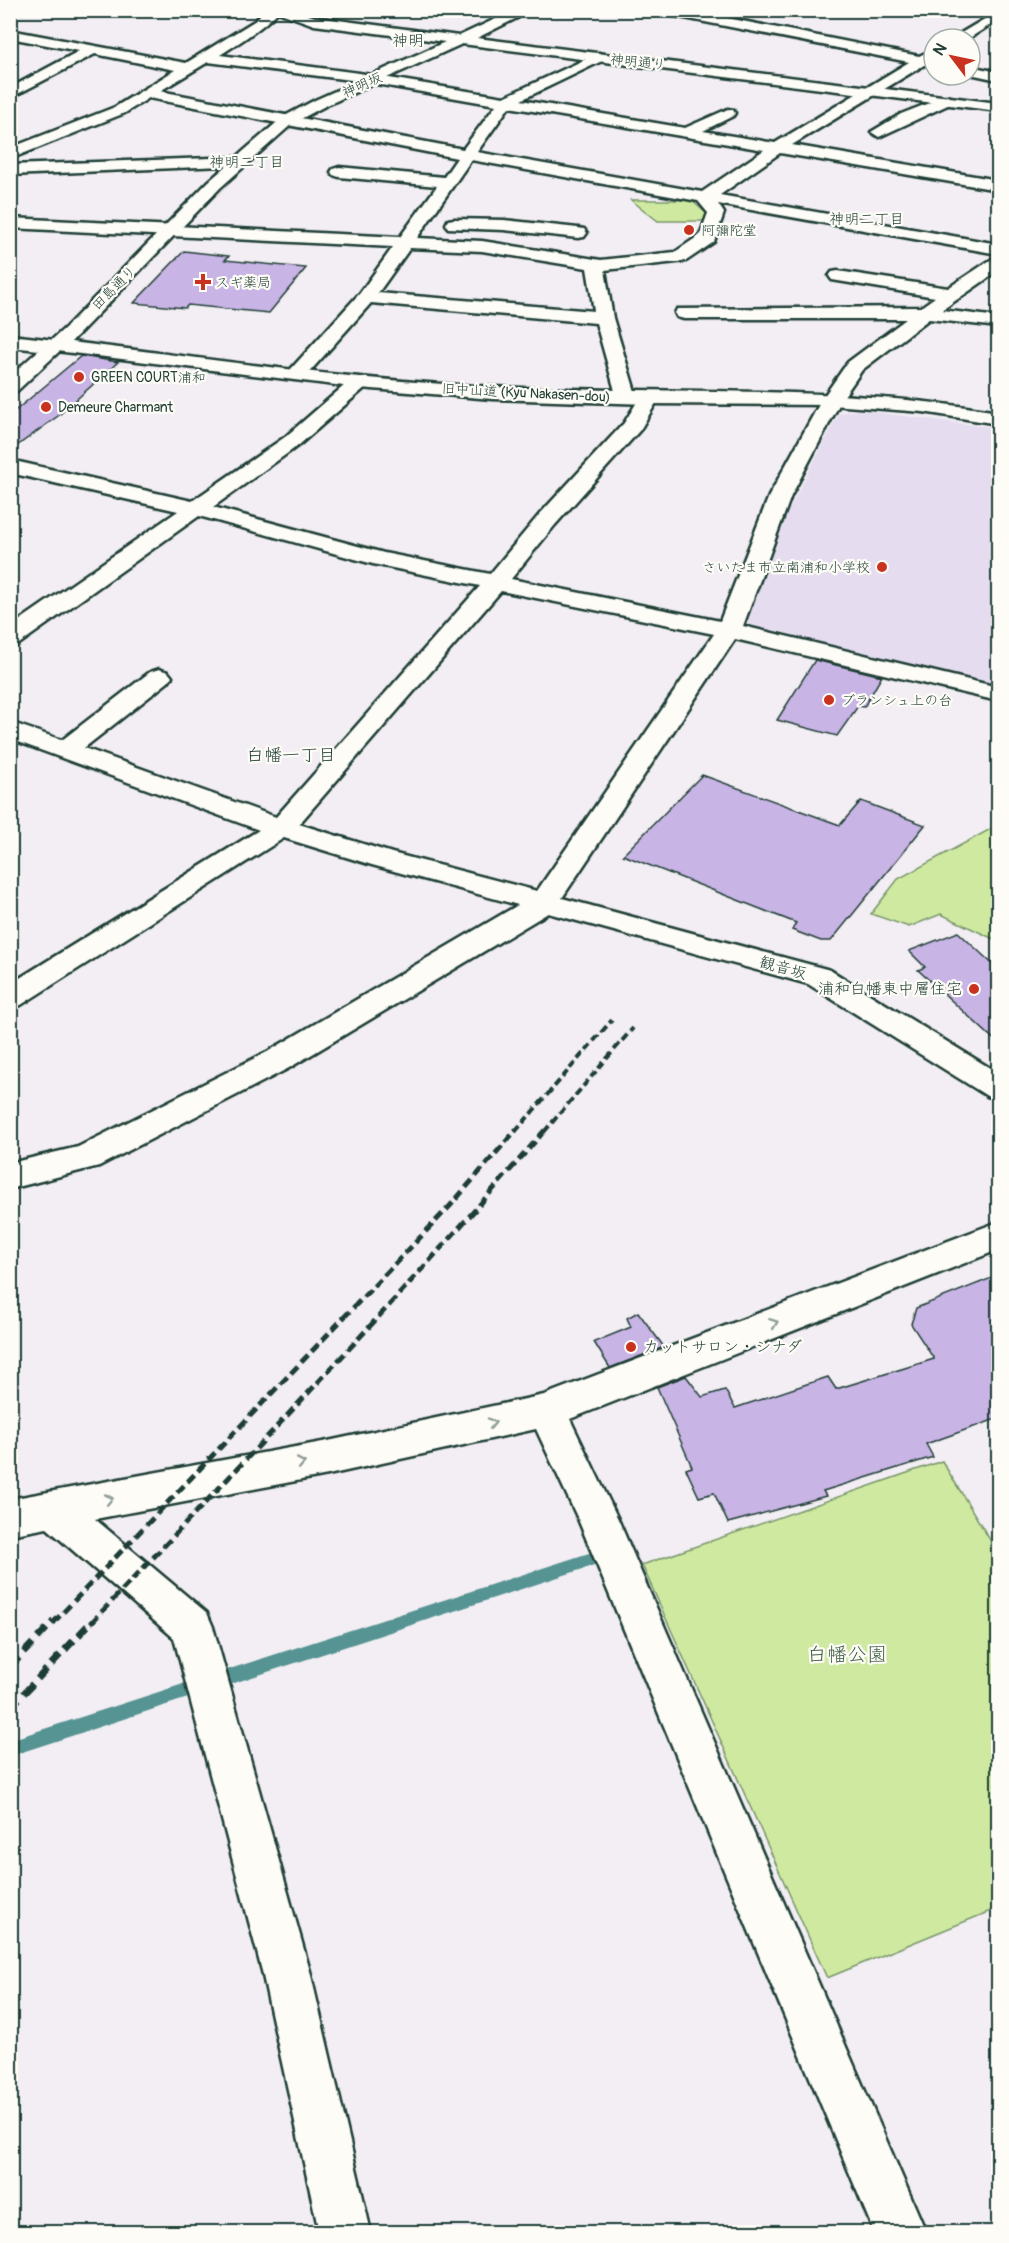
<svg xmlns="http://www.w3.org/2000/svg" width="1009" height="2243" viewBox="0 0 1009 2243" font-family="Pangolin,'Klee One',sans-serif">
<style>
.built{fill:#e5ddef}
.green{fill:#cfeaa0;stroke:#77946a;stroke-width:1.5}
.lines{fill:none;stroke-linecap:round;stroke-linejoin:round}
.stream{fill:#569393;fill-rule:evenodd}
.building{fill:#c8b4e5;stroke:#1f3d34;stroke-width:1.5}
.minor-casing{stroke:#1f3d34;stroke-width:5}
.tertiary-casing{stroke:#1f3d34;stroke-width:5}
.secondary-casing{stroke:#1f3d34;stroke-width:5}
.minor{fill:#fdfcf7;fill-rule:evenodd}
.tertiary{fill:#fdfcf7;fill-rule:evenodd}
.secondary{fill:#fdfcf7;fill-rule:evenodd}
.rail-far2{stroke:#1f3d34;stroke-width:4;stroke-dasharray:8 4;stroke-linecap:butt}
.rail-far1{stroke:#1f3d34;stroke-width:5;stroke-dasharray:10 5;stroke-linecap:butt}
.rail{stroke:#1f3d34;stroke-width:7;stroke-dasharray:13 7;stroke-linecap:butt}
.oneway{stroke:#8e9c96}
.poi-dot{fill:#c8321e;stroke:#fdfcf7;stroke-width:2}
.labels{text-anchor:middle;dominant-baseline:central;stroke-width:4.5;stroke-linejoin:round;paint-order:stroke}
.far-street-label{font-size:14px;fill:#1f3d34;stroke:#fdfcf7}
.far-poi-label{font-size:14px;fill:#1f3d34;stroke:#fdfcf7;text-anchor:start}
.far-neighbourhood-label{font-size:15px;fill:#1f3d34;stroke:#fdfcf7}
.far-quarter-label{font-size:16px;fill:#1f3d34;stroke:#fdfcf7}
.street-label{font-size:16px;fill:#1f3d34;stroke:#fdfcf7}
.poi-label{font-size:16px;fill:#1f3d34;stroke:#fdfcf7;text-anchor:end}
.neighbourhood-label{font-size:18px;fill:#1f3d34;stroke:#fdfcf7}
.near-park-label{font-size:20px;fill:#42604a;stroke:#fdfcf7}
</style>
<rect width="100%" height="100%" fill="#f2eef3"/>
<filter id="ink" filterUnits="userSpaceOnUse"><feTurbulence type="fractalNoise" baseFrequency=".0167" numOctaves="2"/><feDisplacementMap in="SourceGraphic" scale="12" xChannelSelector="R" yChannelSelector="G"/><feConvolveMatrix kernelMatrix="1 2 1 2 8 2 1 2 1" color-interpolation-filters="sRGB"/></filter>
<g filter="url(#ink)">
<path class="built" d="M 858,410 L 998,428 L 998,693 L 753,628 L 743,620 L 787,513 L 839,413 Z"/>
<path class="green" d="M 631,200 L 691,200 L 707,214 L 706,221 L 658,221 Z
M 998,825 L 998,941 L 941,914 L 909,927 L 871,914 L 898,879 Z
M 942,1461 L 998,1553 L 998,1908 L 827,1978 L 642,1565 Z"/>
<g class="lines">
<path class="stream" d="M 589,1553 L 594,1555 L 596,1560 L 594,1565 L 589,1567 L 10,1756 L 10,1740 Z"/>
</g>
<path class="building" d="M 184,251 L 229,256 L 225,260 L 306,268 L 269,313 L 188,305 L 185,308 L 134,303 Z
M 81,356 L 118,362 L 58,416 L 10,451 L 10,415 Z
M 815,660 L 882,676 L 864,707 L 858,706 L 837,736 L 777,720 Z
M 702,775 L 840,825 L 861,801 L 925,825 L 831,941 L 821,941 L 792,930 L 796,923 L 623,855 Z
M 958,932 L 999,970 L 999,1044 L 918,970 L 925,967 L 909,951 Z
M 999,1275 L 999,1418 L 926,1444 L 933,1457 L 823,1491 L 826,1496 L 728,1523 L 714,1493 L 699,1497 L 686,1469 L 692,1467 L 657,1387 L 686,1376 L 702,1397 L 725,1390 L 735,1408 L 828,1377 L 836,1389 L 934,1359 L 911,1324 L 916,1308 Z
M 638,1312 L 664,1347 L 610,1368 L 594,1342 L 631,1327 L 627,1318 Z"/>
<g class="lines">
<g class="minor-casing">
<path id="minor" d="M 264,10 L 280,10 C 262,28 242,41 220,55 L 359,73 L 504,97 L 599,53 L 606,57 L 604,60 L 521,100 L 685,128 L 728,109 L 733,110 L 735,113 L 733,116 L 703,131 L 775,143 L 909,62 L 664,14 L 658,10 L 687,10 L 919,56 L 934,49 L 934,65 L 924,65 L 792,145 L 998,180 L 998,190 L 780,153 L 720,195 L 998,244 L 998,254 L 718,204 L 724,213 L 714,242 L 686,261 L 605,270 L 613,318 L 637,398 L 634,402 L 620,402 L 617,398 L 596,323 L 371,303 L 304,378 L 290,378 L 287,374 L 290,370 L 360,293 L 393,247 L 10,228 L 10,218 L 400,237 L 437,186 L 339,177 L 333,175 L 331,172 L 333,169 L 339,167 L 444,177 L 457,158 L 149,98 L 125,113 L 10,159 L 10,148 L 115,107 L 175,70 L 95,54 L 10,98 L 10,88 L 79,51 L 10,38 L 10,30 L 186,63 L 256,20 ZM 208,62 L 359,81 L 496,105 L 463,149 L 160,91 ZM 509,107 L 764,150 L 702,192 L 477,152 ZM 471,160 L 698,201 L 708,213 L 700,235 L 675,252 L 601,260 L 482,241 L 417,238 ZM 410,248 L 482,251 L 587,268 L 594,311 L 378,293 Z
M 998,11 L 998,20 L 968,39 L 951,39 Z
M 970,66 L 998,72 L 998,80 L 970,74 Z
M 947,96 L 954,100 L 952,103 L 879,137 L 871,132 L 901,114 Z
M 241,157 L 249,162 L 247,165 L 10,175 L 10,165 Z
M 454,219 L 504,220 L 578,228 L 584,229 L 587,233 L 584,237 L 578,238 L 504,230 L 448,228 L 446,224 L 448,220 Z
M 998,258 L 998,271 L 942,310 L 998,317 L 998,327 L 929,319 L 862,370 L 842,399 L 791,496 L 743,626 L 998,687 L 998,701 L 735,639 L 562,898 L 830,970 L 998,1073 L 998,1099 L 987,1096 L 808,984 L 548,913 L 289,1068 L 99,1166 L 10,1189 L 10,1163 L 78,1147 L 267,1052 L 518,905 L 372,865 L 284,838 L 21,1005 L 10,1008 L 10,984 L 259,830 L 10,739 L 10,722 L 62,740 L 150,672 L 159,669 L 168,672 L 172,677 L 168,682 L 84,748 L 276,817 L 480,586 L 373,564 L 199,516 L 19,644 L 10,646 L 10,627 L 178,511 L 10,473 L 10,460 L 192,501 L 285,437 L 353,378 L 367,378 L 370,382 L 367,386 L 299,445 L 213,507 L 384,553 L 490,574 L 539,515 L 624,423 L 642,394 L 656,394 L 659,398 L 640,430 L 555,525 L 511,579 L 720,621 L 769,496 L 822,399 L 848,362 L 906,319 L 684,319 L 677,317 L 675,313 L 677,309 L 921,307 L 935,297 L 838,281 L 832,280 L 829,276 L 832,272 L 838,271 L 948,288 L 992,259 ZM 501,591 L 714,634 L 537,891 L 392,853 L 299,824 Z
M 998,1222 L 998,1250 L 570,1419 L 618,1519 L 926,2232 L 874,2232 L 578,1519 L 536,1429 L 328,1475 L 95,1519 L 207,1613 L 213,1627 L 310,1971 L 371,2232 L 319,2232 L 262,1971 L 174,1638 L 47,1528 L 10,1535 L 10,1499 L 328,1441 L 544,1395 Z"/>
</g>
<g class="tertiary-casing">
<path id="tertiary" d="M 272,10 L 293,10 L 315,17 L 459,36 L 515,10 L 533,10 L 477,38 L 998,103 L 998,111 L 462,44 L 325,106 L 293,123 L 220,188 L 71,342 C 212,359 353,381 495,387 C 663,394 832,384 998,412 L 998,424 L 923,412 L 832,405 L 649,404 L 492,399 L 360,388 L 48,350 L 45,346 L 66,327 L 208,182 L 283,117 L 315,100 L 445,42 L 314,25 Z"/>
</g>
<g class="secondary-casing">
<path id="secondary" d="M 10,335 L 55,340 L 62,342 L 65,346 L 17,391 L 10,393 L 10,376 L 39,350 L 10,347 Z"/>
</g>
<use href="#minor" class="minor"/>
<use href="#tertiary" class="tertiary"/>
<use href="#secondary" class="secondary"/>
<path class="rail-far2" d="M 515,1132 L 612,1020
M 544,1132 L 633,1028"/>
<path class="rail-far1" d="M 53,1623 L 450,1206 L 516,1130
M 91,1623 C 245,1461 399,1299 545,1130"/>
<path class="rail" d="M 10,1667 L 54,1621
M 10,1708 L 92,1621"/>
</g>
<defs><path id="oneway-chevron" d="M-2-3.5L2.5 0L-2 3.5" fill="none" stroke-width="1.6" stroke-linecap="round" stroke-linejoin="round" transform="scale(1.5)"/></defs>
<g class="oneway">
<use href="#oneway-chevron" transform="translate(774 1323) rotate(-21)"/>
<use href="#oneway-chevron" transform="translate(492 1423) rotate(-12)"/>
<use href="#oneway-chevron" transform="translate(301 1463) rotate(-11)"/>
<use href="#oneway-chevron" transform="translate(109 1499) rotate(-11)"/>
</g>
</g>
<g class="poi-dot">
<circle cx="689" cy="230" r="6"/>
<path d="M200 273h6v6h6v6h-6v6h-6v-6h-6v-6h6z"/>
<circle cx="79" cy="377" r="6"/>
<circle cx="46" cy="407" r="6"/>
<circle cx="882" cy="567" r="6"/>
<circle cx="829" cy="700" r="6"/>
<circle cx="974" cy="989" r="6"/>
<circle cx="631" cy="1347" r="6"/>
</g>
<g class="labels">
<g class="far-street-label">
<text transform="translate(638 62) rotate(6)">神明通り</text>
<text transform="translate(362 85) rotate(-24)">神明坂</text>
<text transform="translate(114 288) rotate(-45)">田島通り</text>
<text transform="translate(526 393) rotate(3)">旧中山道 (Kyu Nakasen-dou)</text>
</g>
<g class="far-poi-label">
<text x="701" y="230">阿彌陀堂</text>
<text x="215" y="282">スギ薬局</text>
<text x="91" y="377">GREEN COURT浦和</text>
<text x="58" y="407">Demeure Charmant</text>
<text x="870" y="567" text-anchor="end">さいたま市立南浦和小学校</text>
<text x="841" y="700">ブランシュ上の台</text>
</g>
<g class="far-neighbourhood-label">
<text x="247" y="162">神明二丁目</text>
<text x="867" y="219">神明二丁目</text>
</g>
<g class="far-quarter-label">
<text x="408" y="41">神明</text>
</g>
<g class="street-label">
<text transform="translate(783 968) rotate(15)">観音坂</text>
</g>
<g class="poi-label">
<text x="962" y="989">浦和白幡東中層住宅</text>
<text x="643" y="1347" text-anchor="start">カットサロン・シナダ</text>
</g>
<g class="neighbourhood-label">
<text x="291" y="755">白幡一丁目</text>
</g>
<g class="near-park-label">
<text x="847" y="1654">白幡公園</text>
</g>
</g>
<rect width="1009" height="2243" fill="none" stroke="#fdfcf7" stroke-width="36"/>
<rect x="18" y="18" width="973" height="2207" fill="none" stroke="#1f3d34" stroke-width="2" filter="url(#ink)"/>
<g transform="translate(952 57) rotate(302)"><circle r="28" fill="#fdfcf7" stroke="#a4b0a9" stroke-width="1.5"/>
<path d="M0-4.5L10 22L0 15L-10 22Z" fill="#c8321e"/>
<text y="-9" font-size="16" font-weight="bold" text-anchor="middle" fill="#1f3d34">N</text>
</g>
</svg>
